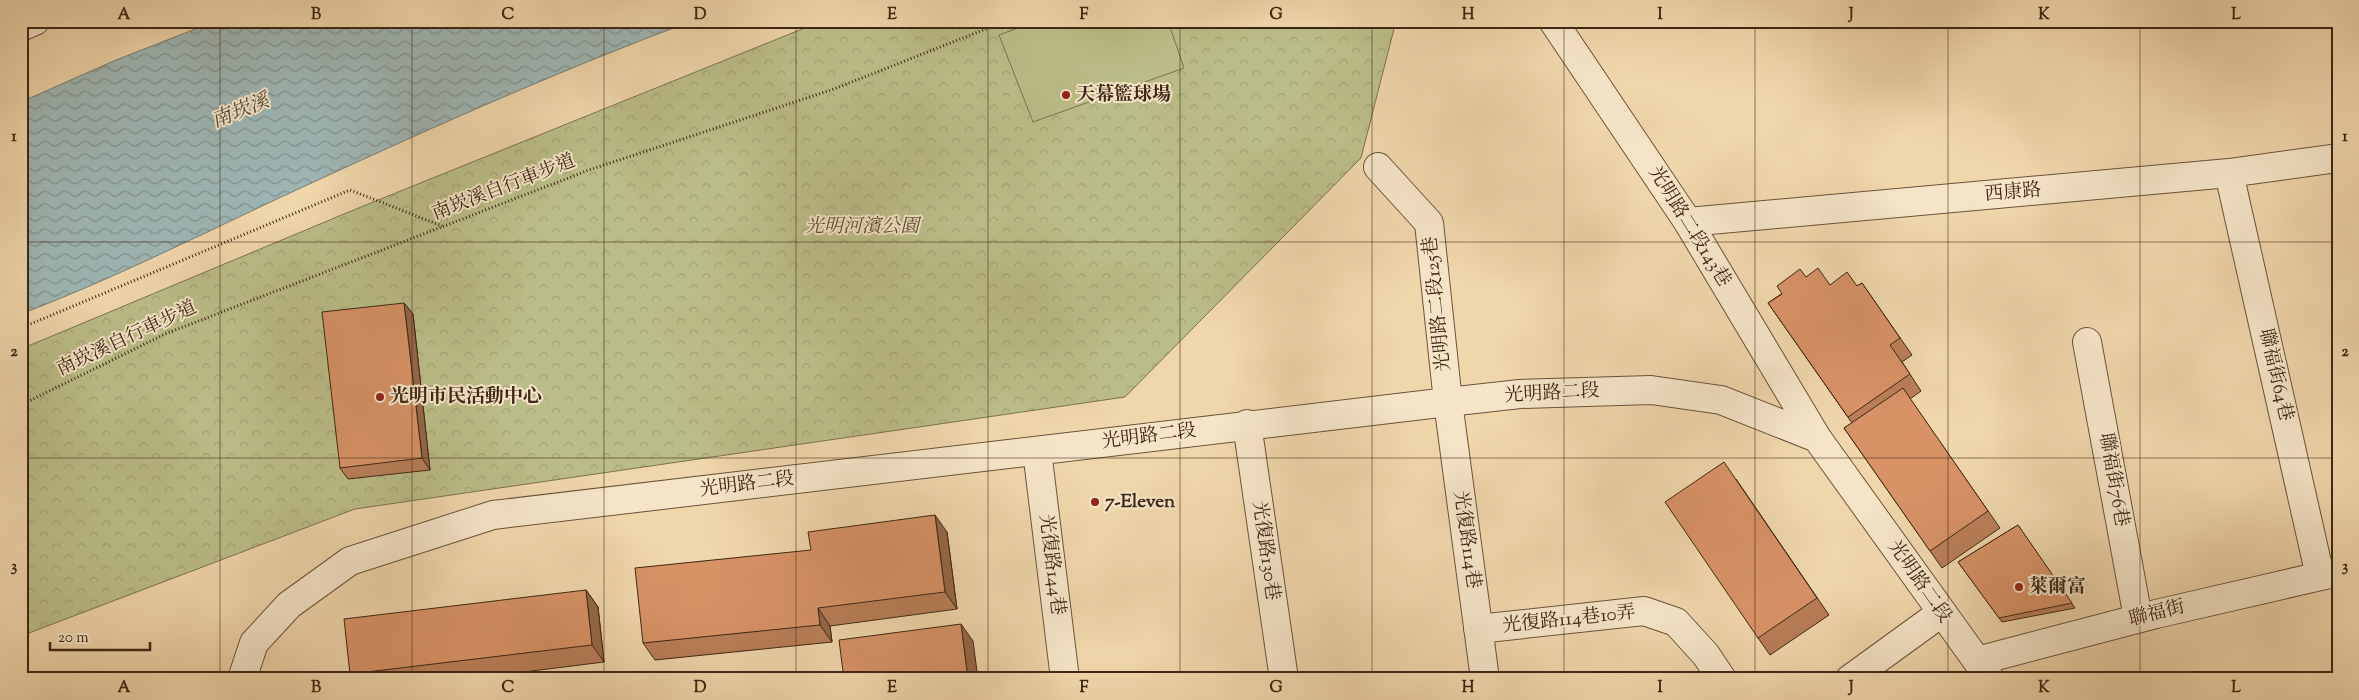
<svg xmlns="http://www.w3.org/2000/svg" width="2359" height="700" viewBox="0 0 2359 700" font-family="'Sorts Mill Goudy','Noto Serif TC',serif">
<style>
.park{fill:url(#park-crowns);stroke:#7c724e}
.pitch{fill:#bbbd88;stroke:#7c724e}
.water{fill:url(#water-waves);stroke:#777d74}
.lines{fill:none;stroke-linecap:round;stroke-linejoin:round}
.minor-casing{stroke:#6a533a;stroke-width:30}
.path{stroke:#3d2714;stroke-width:3;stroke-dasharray:1 2.5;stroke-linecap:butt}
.minor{stroke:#f5e4c8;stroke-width:28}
.wall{fill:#b97e58;stroke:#3d2714}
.shaded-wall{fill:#966647;stroke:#3d2714}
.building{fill:#d79266;stroke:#3d2714}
.grid{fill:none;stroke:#3d2714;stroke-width:1;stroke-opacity:0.55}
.poi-dot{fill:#8f2418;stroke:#f5e4c8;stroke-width:2}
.labels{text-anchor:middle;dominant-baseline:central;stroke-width:4;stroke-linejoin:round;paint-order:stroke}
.poi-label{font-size:19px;font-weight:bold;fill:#3d2714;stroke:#f5e4c8;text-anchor:start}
.street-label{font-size:19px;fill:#3d2714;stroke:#f5e4c8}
.park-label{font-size:19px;font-style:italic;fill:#5c4c31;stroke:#f5e4c8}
.water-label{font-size:20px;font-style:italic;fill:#554b3c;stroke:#f5e4c8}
.neatline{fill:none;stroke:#3d2714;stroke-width:2}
.grid-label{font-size:16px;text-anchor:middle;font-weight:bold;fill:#3d2714}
</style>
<defs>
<pattern id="park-crowns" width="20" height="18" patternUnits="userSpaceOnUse" patternTransform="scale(1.25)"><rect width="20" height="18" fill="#bbbd88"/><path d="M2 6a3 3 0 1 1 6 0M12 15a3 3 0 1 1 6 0" fill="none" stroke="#a2a274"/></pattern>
<pattern id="water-waves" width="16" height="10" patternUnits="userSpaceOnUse" patternTransform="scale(1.25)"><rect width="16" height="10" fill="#9eb6b4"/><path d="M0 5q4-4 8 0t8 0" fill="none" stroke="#829491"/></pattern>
</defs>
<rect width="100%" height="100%" fill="#f0d6ab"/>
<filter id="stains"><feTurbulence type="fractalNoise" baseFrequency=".004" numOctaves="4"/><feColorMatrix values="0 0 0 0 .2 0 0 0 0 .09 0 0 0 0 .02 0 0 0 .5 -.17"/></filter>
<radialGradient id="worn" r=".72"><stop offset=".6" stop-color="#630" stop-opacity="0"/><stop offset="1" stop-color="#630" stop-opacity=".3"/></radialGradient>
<path class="park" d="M 822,21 L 1396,21 L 1361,158 L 1125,397 L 355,509 L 21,636 L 21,349 L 356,209 Z"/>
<path class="pitch" d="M 1037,21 L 1168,21 L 1184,68 L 1033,122 L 999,35 Z"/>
<path class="water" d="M 216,21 L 692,21 C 552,73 415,135 279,198 C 194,238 110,280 21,314 L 21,102 L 116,60 Z"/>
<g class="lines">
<g class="minor-casing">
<path id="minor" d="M 1553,21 L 1688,222 L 1817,438
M 21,27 L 35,21
M 1378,167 L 1429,223 L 1448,402 L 1485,679
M 2229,173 L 2320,576
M 1688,222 L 2229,173 L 2338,158
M 2087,342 L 2138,618
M 1247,424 L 1284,679
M 1037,451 L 1065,679
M 1478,629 L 1644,611 L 1676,622 L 1706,655 L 1722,679
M 1977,661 L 2156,614 L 2338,572
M 242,679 L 254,643 L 289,605 L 350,561 L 493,515 L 1448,402 L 1520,394 L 1651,390 L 1721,400 L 1817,438 L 1990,679
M 1850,679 L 1941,613"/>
</g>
<path class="path" d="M 21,328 L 350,190 L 442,226
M 21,405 L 165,334 L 589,170 L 834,89 L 1006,21"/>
<use href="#minor" class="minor"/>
</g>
<path class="wall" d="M 1806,277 L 1830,285 L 1857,286 L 1862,283 L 1912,355 L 1902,362 L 1921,391 L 1910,399 L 2000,528 L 1942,568 L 1844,428 L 1852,423 L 1768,303 Z
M 404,303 L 413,314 L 430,470 L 348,479 L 340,468 Z
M 1736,479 L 1829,615 L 1770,655 L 1758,638 Z
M 2018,525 L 2075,608 L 2002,622 L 1958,562 Z
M 947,532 L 957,609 L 830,626 L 832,642 L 655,660 L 643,643 L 811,550 Z
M 586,590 L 598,607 L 604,662 L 467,679 L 353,679 L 350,674 Z"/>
<path class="shaded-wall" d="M 404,303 L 413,314 L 430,470 L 422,458 Z
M 935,515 L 947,532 L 957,609 L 945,592 Z
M 586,590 L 598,607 L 604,662 L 592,645 Z
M 818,608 L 830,626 L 832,642 L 820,625 Z
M 961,624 L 973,641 L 978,679 L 968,679 Z"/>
<path class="building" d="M 1818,268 L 1830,285 L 1847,272 L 1857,286 L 1862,283 L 1900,338 L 1890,345 L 1910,374 L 1848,417 L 1768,303 L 1782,294 L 1777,286 L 1800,269 L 1806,277 Z
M 404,303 L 422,458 L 340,468 L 322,312 Z
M 1903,388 L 1988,511 L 1930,551 L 1844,428 Z
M 1724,462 L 1817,598 L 1758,638 L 1665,502 Z
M 935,515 L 945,592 L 818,608 L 820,625 L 643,643 L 635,568 L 811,550 L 808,532 Z
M 2018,525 L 2072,603 L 1999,618 L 1958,562 Z
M 586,590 L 592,645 L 350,674 L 344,619 Z
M 961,624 L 968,679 L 844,679 L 839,640 Z"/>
<path class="grid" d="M 220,21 L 220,679M 412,21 L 412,679M 604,21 L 604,679M 796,21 L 796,679M 988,21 L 988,679M 1180,21 L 1180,679M 1372,21 L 1372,679M 1564,21 L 1564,679M 1755,21 L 1755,679M 1948,21 L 1948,679M 2140,21 L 2140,679M 21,242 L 2338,242M 21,458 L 2338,458"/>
<g class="poi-dot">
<circle cx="1066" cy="95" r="5"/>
<circle cx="380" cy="397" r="5"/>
<circle cx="1095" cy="502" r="5"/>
<circle cx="2019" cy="587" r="5"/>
</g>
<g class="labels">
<g class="poi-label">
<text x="1076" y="95">天幕籃球場</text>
<text x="390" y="397">光明市民活動中心</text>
<text x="1105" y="502">7-Eleven</text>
<text x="2029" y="587">萊爾富</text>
</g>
<g class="street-label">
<text transform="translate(504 188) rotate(-21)">南崁溪自行車步道</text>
<text transform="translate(2013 193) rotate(-5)">西康路</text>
<text transform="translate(1689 227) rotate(58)">光明路二段143巷</text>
<text transform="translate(1438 304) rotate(-96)">光明路二段125巷</text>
<text transform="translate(127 339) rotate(-25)">南崁溪自行車步道</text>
<text transform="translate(2275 375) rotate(77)">聯福街64巷</text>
<text transform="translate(1552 394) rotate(-3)">光明路二段</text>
<text transform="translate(1149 437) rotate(-7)">光明路二段</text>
<text transform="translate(2113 480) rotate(80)">聯福街76巷</text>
<text transform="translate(747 485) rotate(-7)">光明路二段</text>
<text transform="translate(1466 540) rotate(82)">光復路114巷</text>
<text transform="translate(1265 551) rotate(82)">光復路130巷</text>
<text transform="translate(1051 565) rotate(83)">光復路144巷</text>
<text transform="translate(1919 582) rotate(55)">光明路二段</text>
<text transform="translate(2157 614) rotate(-14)">聯福街</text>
<text transform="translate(1569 620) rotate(-6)">光復路114巷10弄</text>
</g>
<g class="park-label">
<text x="862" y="227">光明河濱公園</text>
</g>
<g class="water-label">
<text transform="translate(241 112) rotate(-22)">南崁溪</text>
</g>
</g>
<rect width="2359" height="700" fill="none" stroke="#f0d6ab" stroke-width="55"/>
<path d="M50 642v8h100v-8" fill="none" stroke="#3d2714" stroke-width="2.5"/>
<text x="58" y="642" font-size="15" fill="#3d2714" stroke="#f5e4c8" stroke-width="4" paint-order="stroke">20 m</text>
<rect x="28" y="28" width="2304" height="644" class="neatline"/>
<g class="grid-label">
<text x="124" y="19">A</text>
<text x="316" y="19">B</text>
<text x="508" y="19">C</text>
<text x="700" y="19">D</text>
<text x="892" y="19">E</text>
<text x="1084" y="19">F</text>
<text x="1276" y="19">G</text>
<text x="1468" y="19">H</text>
<text x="1660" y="19">I</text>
<text x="1851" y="19">J</text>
<text x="2044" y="19">K</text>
<text x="2236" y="19">L</text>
<text x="14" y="141">1</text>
<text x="2345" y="141">1</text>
<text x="14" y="356">2</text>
<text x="2345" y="356">2</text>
<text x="14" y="571">3</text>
<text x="2345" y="571">3</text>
<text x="124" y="692">A</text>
<text x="316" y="692">B</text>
<text x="508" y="692">C</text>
<text x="700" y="692">D</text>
<text x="892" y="692">E</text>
<text x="1084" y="692">F</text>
<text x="1276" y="692">G</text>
<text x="1468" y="692">H</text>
<text x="1660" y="692">I</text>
<text x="1851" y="692">J</text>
<text x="2044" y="692">K</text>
<text x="2236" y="692">L</text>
</g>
<rect width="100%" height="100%" filter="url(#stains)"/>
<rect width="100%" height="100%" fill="url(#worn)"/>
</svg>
